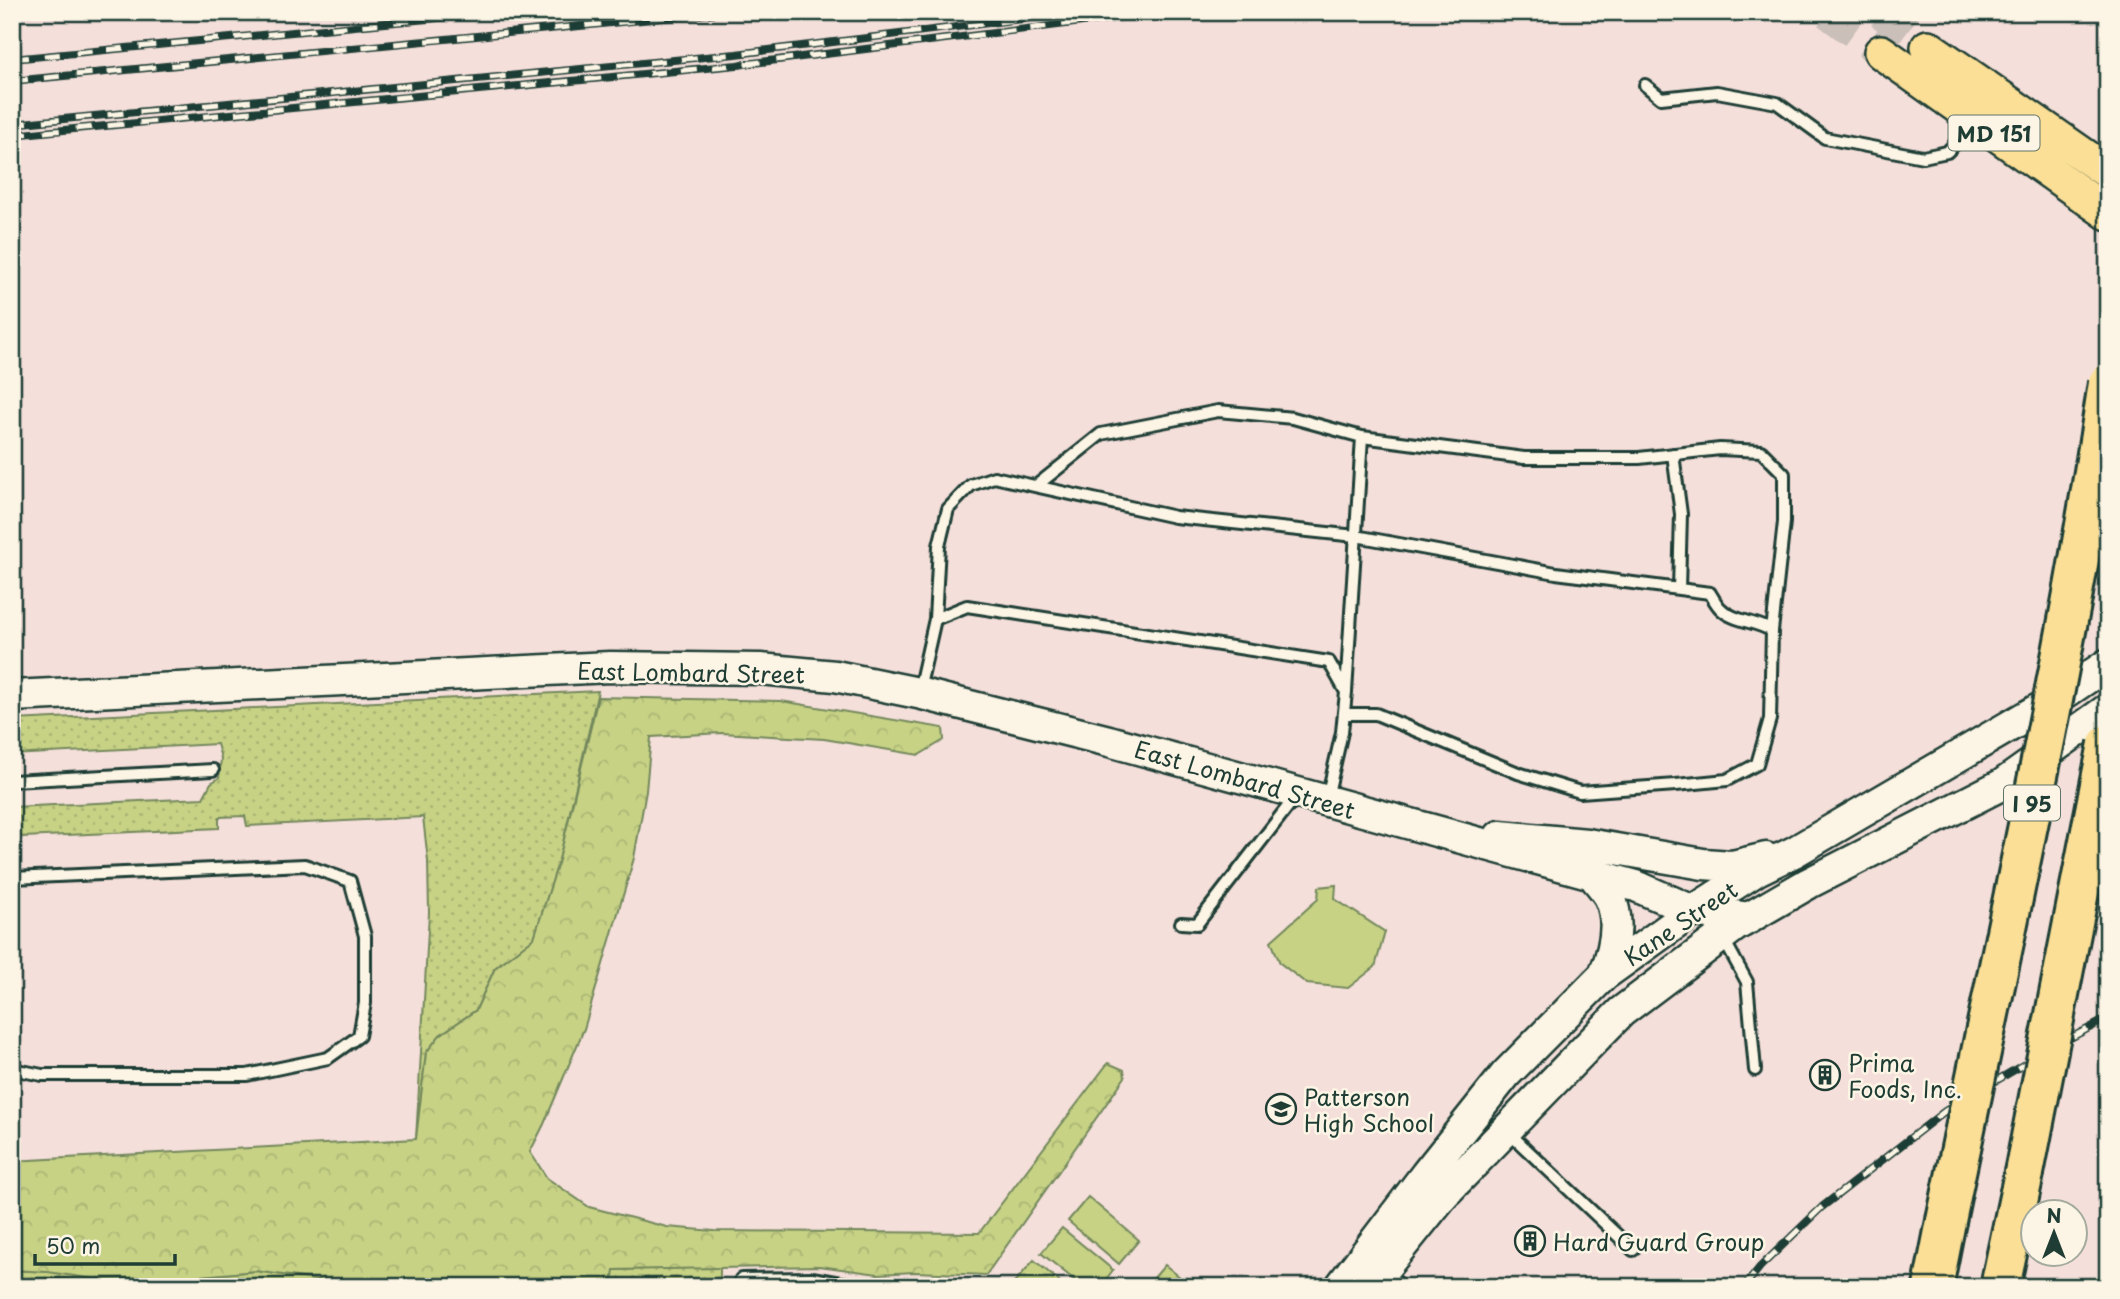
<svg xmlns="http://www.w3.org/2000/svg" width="2120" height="1299" viewBox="0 0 2120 1299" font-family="'Playpen Sans',sans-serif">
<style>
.grass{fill:url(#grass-dots);stroke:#73885c;stroke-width:2}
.forest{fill:url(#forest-crowns);stroke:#73885c;stroke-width:2}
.green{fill:#c7d285;stroke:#73885c;stroke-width:2}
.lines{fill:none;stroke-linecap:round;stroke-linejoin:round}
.primary-tunnel{stroke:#cabfb9;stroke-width:33;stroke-dasharray:33 17;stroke-linecap:butt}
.service-casing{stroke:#1f3d34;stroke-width:16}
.secondary-casing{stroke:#1f3d34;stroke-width:35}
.primary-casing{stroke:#1f3d34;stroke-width:38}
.motorway-casing{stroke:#1f3d34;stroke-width:44}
.service{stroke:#fcf5e5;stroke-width:10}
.secondary{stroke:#fcf5e5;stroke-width:30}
.primary{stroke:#fbdf96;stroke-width:33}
.motorway{stroke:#fbdf96;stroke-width:38}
.rail-casing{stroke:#1f3d34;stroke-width:8}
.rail{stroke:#fcf5e5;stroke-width:5;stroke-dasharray:16;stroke-linecap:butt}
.motorway-bridge-casing{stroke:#1f3d34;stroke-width:44;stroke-linecap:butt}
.motorway-bridge{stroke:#fbdf96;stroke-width:38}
.labels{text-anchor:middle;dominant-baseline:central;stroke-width:5;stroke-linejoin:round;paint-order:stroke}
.shield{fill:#fcf5e5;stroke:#617469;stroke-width:2}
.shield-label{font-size:21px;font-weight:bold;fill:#1f3d34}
.street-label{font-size:23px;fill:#1f3d34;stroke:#fcf5e5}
.poi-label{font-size:23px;fill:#1f3d34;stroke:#fcf5e5;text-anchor:start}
</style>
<defs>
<pattern id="grass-dots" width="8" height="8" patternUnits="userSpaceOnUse" patternTransform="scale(1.75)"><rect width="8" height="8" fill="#c7d285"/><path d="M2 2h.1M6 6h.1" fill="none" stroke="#aab573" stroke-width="1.8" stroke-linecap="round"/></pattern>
<pattern id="forest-crowns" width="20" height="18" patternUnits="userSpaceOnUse" patternTransform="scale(1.75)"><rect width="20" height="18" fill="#c7d285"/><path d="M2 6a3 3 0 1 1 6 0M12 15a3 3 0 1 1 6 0" fill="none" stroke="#aab573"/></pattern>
</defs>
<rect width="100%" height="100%" fill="#f5dfda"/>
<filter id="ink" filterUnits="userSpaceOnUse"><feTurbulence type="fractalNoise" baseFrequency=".0143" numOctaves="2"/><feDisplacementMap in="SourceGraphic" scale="14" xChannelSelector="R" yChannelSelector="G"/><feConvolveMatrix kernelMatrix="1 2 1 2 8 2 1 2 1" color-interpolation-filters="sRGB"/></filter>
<g filter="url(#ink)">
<path class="grass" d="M 598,691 L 559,860 L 534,938 L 495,968 L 476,1010 L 440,1035 L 426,1053 L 416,1139 L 429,913 L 428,861 L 423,817 L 247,826 L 245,816 L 219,817 L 219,828 L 23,837 L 12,834 L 12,807 L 203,798 L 211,783 L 219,778 L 221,758 L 217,744 L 12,755 L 12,720 L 14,720 Z
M 720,1267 L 720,1287 L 159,1287 L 159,1285 L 140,1285 L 139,1287 C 123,1287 104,1290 89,1286 C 59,1279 43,1274 12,1283 L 12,1270 L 151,1277 L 200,1276 L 256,1271 L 330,1282 L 458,1281 L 572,1285 L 612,1283 L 613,1270 Z"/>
<path class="forest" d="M 598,697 L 781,701 L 943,728 L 944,740 L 919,755 L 824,739 L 722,733 L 651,737 L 646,791 L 634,858 L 584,1029 L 544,1124 L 530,1152 L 547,1178 L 589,1207 L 667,1227 L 714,1231 L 979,1233 L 1108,1063 L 1124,1070 L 1125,1077 L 986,1275 L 915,1272 L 878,1274 L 819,1266 L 614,1270 L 612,1283 L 572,1285 L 458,1281 L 330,1282 L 256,1271 L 200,1276 L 94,1279 L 48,1272 L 12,1270 L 12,1161 L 416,1139 L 426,1053 L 440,1035 L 476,1010 L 495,968 L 534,938 L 559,860 Z"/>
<path class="green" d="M 1336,885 L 1335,899 L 1385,932 L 1375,967 L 1348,988 L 1307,984 L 1280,963 L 1271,941 L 1318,899 L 1319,887 Z
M 1088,1197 L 1139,1240 L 1119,1264 L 1068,1221 Z
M 1062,1228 L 1113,1270 L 1100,1287 L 1083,1287 L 1041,1253 Z
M 1034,1260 L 1066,1287 L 1018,1287 L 1014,1283 Z
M 1165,1265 L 1192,1287 L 1146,1287 Z
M 46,1278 L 70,1280 L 90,1287 L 12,1287 L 12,1283 Z"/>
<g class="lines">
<path class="primary-tunnel" d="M 1828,12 L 1881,52
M 1881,12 L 1928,47"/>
<g class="service-casing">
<path id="service" d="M 1645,85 L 1661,98 L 1717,92 L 1777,103 L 1825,138 L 1923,157 L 1947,152 L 1976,123
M 1362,437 L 1524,458 L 1639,458 L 1720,449 L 1761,451 L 1784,474 L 1784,522 L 1772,631
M 1673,454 L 1681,514 L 1679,589
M 1036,486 L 1101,434 L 1218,411 L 1293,418 L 1362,437 L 1346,692
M 935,619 L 967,606 L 1329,662 L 1346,692 L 1342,732 L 1327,798
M 919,690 L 935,619 L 939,546 L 948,509 L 971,485 L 994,477 L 1175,517 L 1356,536 L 1556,573 L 1710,593 C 1713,598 1716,604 1720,608 C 1733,622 1757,621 1772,631 L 1770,719 L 1757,764 L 1727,780 L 1676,785 L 1580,792 L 1518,773 L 1376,714 L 1344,714
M 12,781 L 213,770
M 12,878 L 305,865 L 350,881 L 365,936 L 365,1003 L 359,1036 L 328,1058 L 247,1075 L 42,1075 L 12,1069
M 1181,923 L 1197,924 L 1296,796
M 1722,936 L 1747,982 L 1755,1070
M 1508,1132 L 1633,1250
M 1384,1273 L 1403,1287
M 741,1279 L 812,1278 L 864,1287"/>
</g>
<g class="secondary-casing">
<path id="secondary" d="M 12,696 L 610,667 L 760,669 L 835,676 L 918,693 L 1109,741 L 1636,886 L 1693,911 L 1750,918
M 1500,836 L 1587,844 L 1703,864 L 1732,866 L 1766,858
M 1593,875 C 1598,882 1606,890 1610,898 C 1621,922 1614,951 1604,975
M 1340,1287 L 1426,1174 L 1506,1074 L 1604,975 L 1693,911 L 1757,870 L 1794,852 L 2056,699 L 2108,664
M 1369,1287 L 1444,1194 L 1621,1012 L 1735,926 L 1809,883 L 2003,784 L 2108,709"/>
</g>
<g class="primary-casing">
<path id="primary" d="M 1928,47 L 2108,172
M 1881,52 L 2108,213"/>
</g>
<g class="motorway-casing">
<path id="motorway" d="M 1933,1287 L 1946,1221
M 2000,1287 L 2024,1173"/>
</g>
<use href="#service" class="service"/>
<use href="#secondary" class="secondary"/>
<use href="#primary" class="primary"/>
<use href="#motorway" class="motorway"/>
<g class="rail-casing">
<path id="rail" d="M 12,59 L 500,12
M 12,81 L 725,12
M 12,124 L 736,54 L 1080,12
M 12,135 L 737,65 L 1163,12
M 1744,1287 L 1760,1267 L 1822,1207 L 1945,1111 L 2048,1050 L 2108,1018"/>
</g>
<use href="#rail" class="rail"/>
<g class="motorway-bridge-casing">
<path id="motorway-bridge" d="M 2024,1173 L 2108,744
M 1946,1221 C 2003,942 2066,664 2108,383"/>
</g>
<use href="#motorway-bridge" class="motorway-bridge"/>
</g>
</g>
<defs>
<g id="building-ring" transform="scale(1.575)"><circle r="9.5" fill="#fcf5e5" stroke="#1f3d34" stroke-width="1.5"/><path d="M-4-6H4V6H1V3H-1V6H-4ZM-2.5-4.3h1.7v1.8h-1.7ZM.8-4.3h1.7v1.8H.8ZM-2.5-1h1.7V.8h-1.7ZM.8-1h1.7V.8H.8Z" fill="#1f3d34"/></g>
<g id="school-ring" transform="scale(1.575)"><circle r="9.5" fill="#fcf5e5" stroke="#1f3d34" stroke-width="1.5"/><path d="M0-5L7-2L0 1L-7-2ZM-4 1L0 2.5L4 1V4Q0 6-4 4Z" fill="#1f3d34"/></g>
</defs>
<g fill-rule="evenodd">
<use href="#building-ring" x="1825" y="1075"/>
<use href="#school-ring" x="1281" y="1109"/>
<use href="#building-ring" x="1530" y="1241"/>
</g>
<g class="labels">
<g class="shield">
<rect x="1948.5" y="115.5" width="91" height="35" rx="5"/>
<rect x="2004" y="785.5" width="56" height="35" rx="5"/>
</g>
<g class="shield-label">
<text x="1994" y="133">MD 151</text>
<text x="2032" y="803">I 95</text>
</g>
<g class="street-label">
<text transform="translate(691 672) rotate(1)">East Lombard Street</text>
<text transform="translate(1245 779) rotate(16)">East Lombard Street</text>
<text transform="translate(1680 923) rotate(-34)">Kane Street</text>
</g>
<g class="poi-label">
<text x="1848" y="1062">Prima<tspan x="1848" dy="26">Foods, Inc.</tspan></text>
<text x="1304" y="1096">Patterson<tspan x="1304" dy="26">High School</tspan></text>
<text x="1553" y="1241">Hard Guard Group</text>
</g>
</g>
<rect width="2120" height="1299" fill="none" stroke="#fcf5e5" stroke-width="42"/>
<rect x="21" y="21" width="2078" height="1257" fill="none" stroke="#1f3d34" stroke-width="2.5" filter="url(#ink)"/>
<g transform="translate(2054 1233)"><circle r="33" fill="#fcf5e5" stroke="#a4ab9e" stroke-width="2"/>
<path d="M0-5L12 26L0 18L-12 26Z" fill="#1f3d34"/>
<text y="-10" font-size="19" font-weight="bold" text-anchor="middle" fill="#1f3d34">N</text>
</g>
<path d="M35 1254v10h140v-10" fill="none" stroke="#1f3d34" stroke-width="3.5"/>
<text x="46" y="1254" font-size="21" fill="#1f3d34" stroke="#fcf5e5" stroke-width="5" paint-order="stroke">50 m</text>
</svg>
